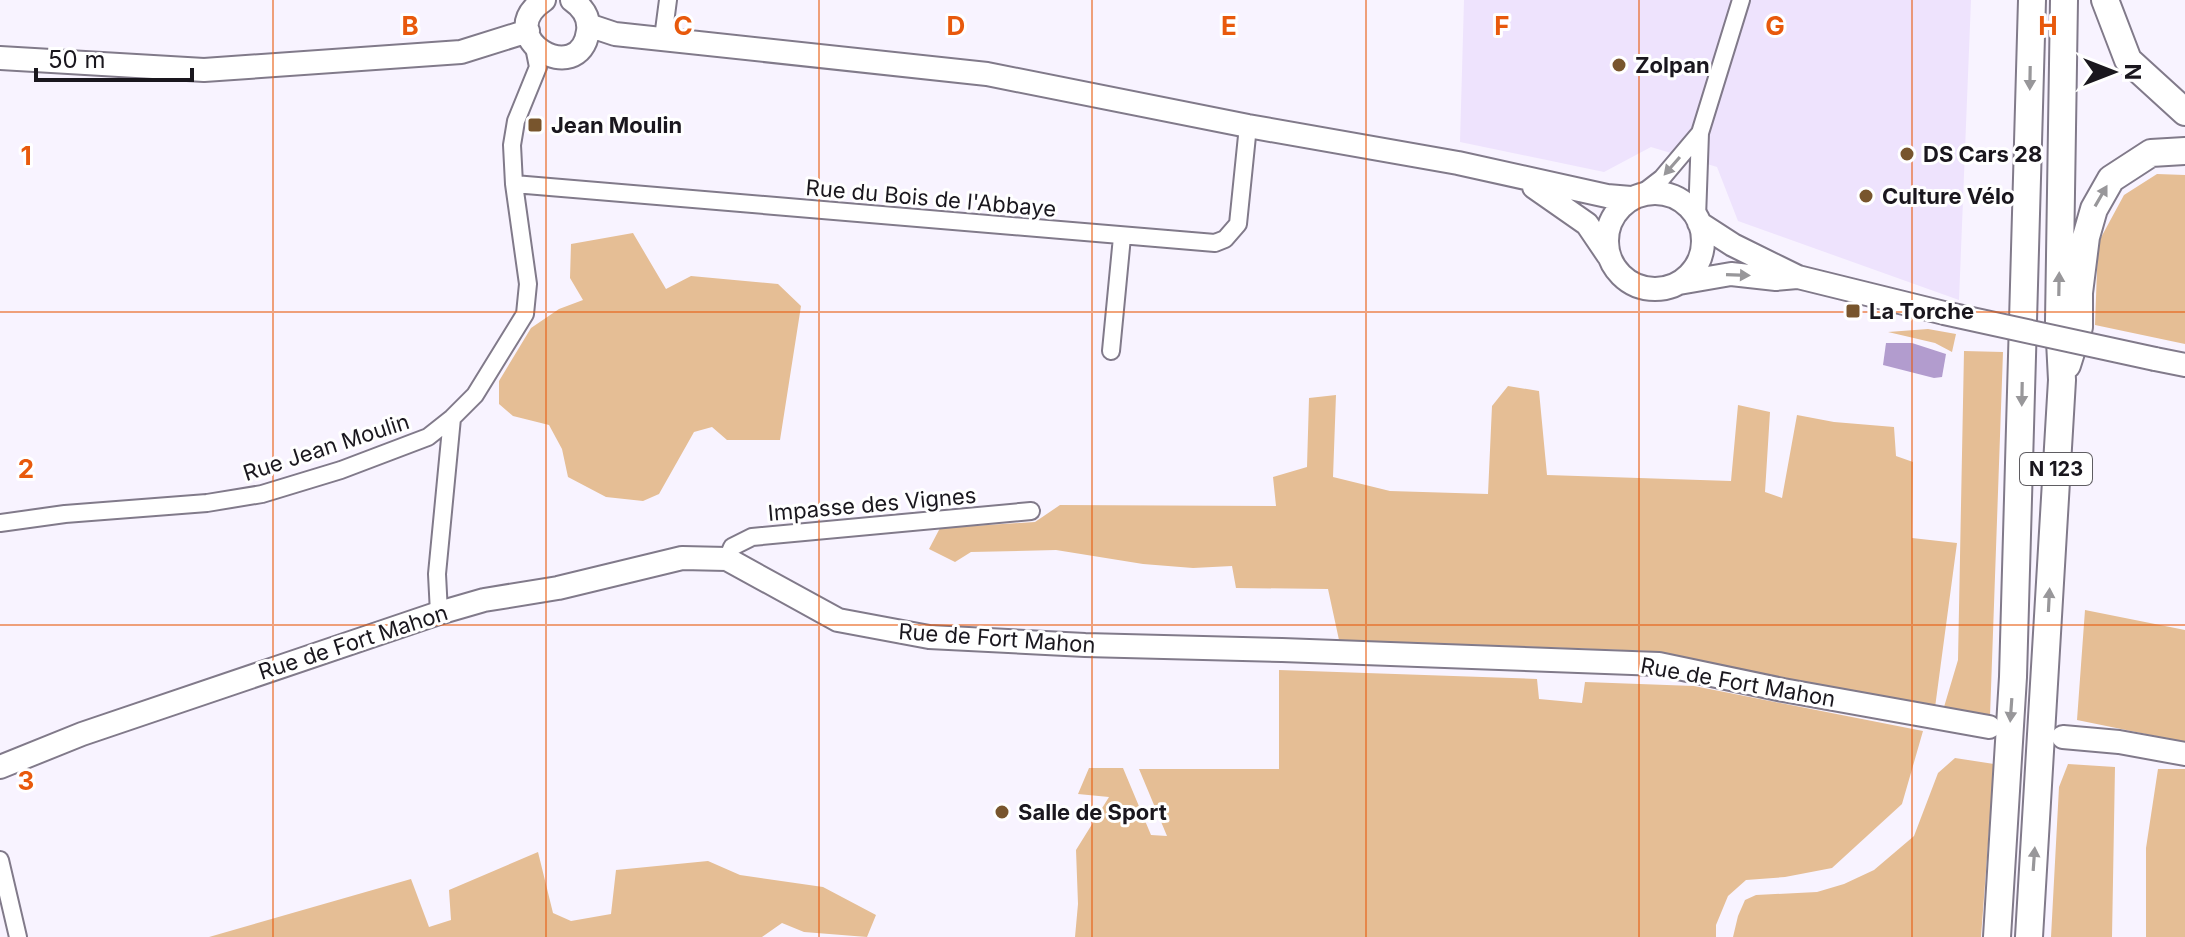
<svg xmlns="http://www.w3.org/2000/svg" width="2185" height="937" viewBox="0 0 2185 937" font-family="Inter,sans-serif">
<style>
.built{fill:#eee3fd}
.green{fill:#e5be95}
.water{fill:#b29cce}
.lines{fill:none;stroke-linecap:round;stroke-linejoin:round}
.street-casing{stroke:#817a8a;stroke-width:20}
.secondary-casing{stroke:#817a8a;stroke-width:26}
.primary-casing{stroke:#817a8a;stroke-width:30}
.street{stroke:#fff;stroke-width:16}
.secondary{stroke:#fff;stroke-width:22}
.primary{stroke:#fff;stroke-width:26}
.secondary-bridge-casing{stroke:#817a8a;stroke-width:26;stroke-linecap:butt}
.secondary-bridge{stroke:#fff;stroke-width:22}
.oneway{fill:#98979a}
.grid{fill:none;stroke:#e8590c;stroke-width:2;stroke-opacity:0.55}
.poi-dot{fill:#78552d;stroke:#fff;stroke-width:3}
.labels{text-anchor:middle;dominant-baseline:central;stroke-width:6;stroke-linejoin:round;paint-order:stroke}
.shield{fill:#fff;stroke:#5f5d62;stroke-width:2}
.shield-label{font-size:20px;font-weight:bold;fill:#1a171e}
.poi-label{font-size:22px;font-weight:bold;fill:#1a171e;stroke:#fff;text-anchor:start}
.street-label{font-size:22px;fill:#1a171e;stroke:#fff}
.grid-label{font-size:26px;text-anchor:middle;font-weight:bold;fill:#e8590c;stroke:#fff;stroke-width:6;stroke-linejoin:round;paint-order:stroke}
</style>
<rect width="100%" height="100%" fill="#f8f3ff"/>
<path class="built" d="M 1464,0 L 1971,0 L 1959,300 L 1738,221 L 1717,167 L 1651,147 L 1604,172 L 1460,142 Z"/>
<path class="green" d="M 2157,174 L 2185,175 L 2185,344 L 2095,325 L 2098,243 L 2124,195 Z
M 633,233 L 666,289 L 691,276 L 778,284 L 801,306 L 780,440 L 727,440 L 712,427 L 694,432 L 659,494 L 643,501 L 606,497 L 568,477 L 562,449 L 549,425 L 513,416 L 499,404 L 499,381 L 531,328 L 559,309 L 583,300 L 570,278 L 571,244 Z
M 1928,329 L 1956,334 L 1952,352 L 1935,343 L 1888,332 Z
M 1964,351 L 2003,352 L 1990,717 L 1944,707 L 1958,660 Z
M 1508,386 L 1539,391 L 1547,475 L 1731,481 L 1738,405 L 1770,412 L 1765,492 L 1782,498 L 1797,415 L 1834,422 L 1894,427 L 1896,456 L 1913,462 L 1912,538 L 1957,543 L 1934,715 L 1651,651 L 1339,640 L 1328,589 L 1236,588 L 1232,566 L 1193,568 L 1143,564 L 1056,550 L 971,552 L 955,562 L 929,549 L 940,528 L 1035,522 L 1060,505 L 1276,506 L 1273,477 L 1307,467 L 1309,398 L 1336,395 L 1333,477 L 1390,491 L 1488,494 L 1492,406 Z
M 2085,610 L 2185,630 L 2185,742 L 2077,720 Z
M 1279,670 L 1537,679 L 1539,699 L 1582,703 L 1585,682 L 1694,686 L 1923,731 L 1902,804 L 1832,868 L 1785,877 L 1746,880 L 1728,896 L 1716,925 L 1716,937 L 1075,937 L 1078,904 L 1076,850 L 1109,797 L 1078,794 L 1089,768 L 1123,768 L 1151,835 L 1167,836 L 1139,769 L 1279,769 Z
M 1955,758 L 1994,764 L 1981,937 L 1733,937 L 1738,916 L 1745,900 L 1756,895 L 1817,892 L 1844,884 L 1874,870 L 1914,836 L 1938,773 Z
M 2068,764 L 2115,767 L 2112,937 L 2051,937 L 2059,787 Z
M 2158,769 L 2185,769 L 2185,937 L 2146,937 L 2146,848 Z
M 538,852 L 553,913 L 571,921 L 611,914 L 616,870 L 708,861 L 740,875 L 823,887 L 876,915 L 867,937 L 804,932 L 782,923 L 762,937 L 209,937 L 411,879 L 429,927 L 451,920 L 449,890 Z"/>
<path class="water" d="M 1886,343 L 1912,343 L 1946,354 L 1942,377 L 1934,378 L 1883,365 Z"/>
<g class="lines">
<g class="street-casing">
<path id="street" d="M 663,38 L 668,0
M 514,184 L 1215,243 L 1225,239 L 1238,224 L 1248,126
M 1640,195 L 1662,178 L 1700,133 L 1741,0
M 1697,218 L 1700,133
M 1111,351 L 1122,237
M 0,523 L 65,514 L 207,503 L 262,494 L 341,470 L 428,437 L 452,418 L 475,395 L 525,314 L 528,284 L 514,184 L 512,145 L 516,121 L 538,67 L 534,47
M 727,559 L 732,547 L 752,537 L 1031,511
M 439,613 L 437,574 L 452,418
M 0,860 L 18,937"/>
</g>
<g class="secondary-casing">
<path id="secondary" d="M 544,0 C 489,37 580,90 588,31 C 590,17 582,7 572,0
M 588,25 L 615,34 L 987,74 L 1248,126 L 1458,163 L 1607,196 L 1631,198
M 0,58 L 204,70 L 461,52 L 528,31
M 1534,187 L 1587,224 L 1608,255
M1607 241a48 48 0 1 1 96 0a48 48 0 1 1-96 0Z
M 1699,223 L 1733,245 L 1798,277 L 1944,313
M 1679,283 L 1731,274 L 1776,279 L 1797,277
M 2155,359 L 2185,365
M 2063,737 L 2119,742 L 2185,754
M 0,767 L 82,734 L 439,613 L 484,600 L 558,588 L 682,558 L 727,559 L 838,620 L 929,637 L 1085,645 L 1282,650 L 1659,664 L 1783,690 L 1989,727"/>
</g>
<g class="primary-casing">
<path id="primary" d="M 2105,0 L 2128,60 L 2185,112
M 2067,365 L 2079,327 L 2079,293 L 2086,237 L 2094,209 L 2111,179 L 2151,153 L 2185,151
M 1997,937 L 2013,677 L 2032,0
M 2029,937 L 2062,380 L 2059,321 L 2064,0"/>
</g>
<use href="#street" class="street"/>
<use href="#secondary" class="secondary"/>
<use href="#primary" class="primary"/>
<g class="secondary-bridge-casing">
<path id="secondary-bridge" d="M 1944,313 L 2155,359"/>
</g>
<use href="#secondary-bridge" class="secondary-bridge"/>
</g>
<defs><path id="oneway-solid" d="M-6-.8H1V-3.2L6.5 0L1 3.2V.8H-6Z" transform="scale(2)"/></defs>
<g class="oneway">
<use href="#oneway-solid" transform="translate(2030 78) rotate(91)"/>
<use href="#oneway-solid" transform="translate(1672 166) rotate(131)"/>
<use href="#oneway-solid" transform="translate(2101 196) rotate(-60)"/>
<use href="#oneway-solid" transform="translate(1738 275) rotate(2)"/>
<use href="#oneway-solid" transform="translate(2059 284) rotate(-89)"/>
<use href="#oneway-solid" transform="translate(2022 394) rotate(91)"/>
<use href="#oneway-solid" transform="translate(2049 600) rotate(-87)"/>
<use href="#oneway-solid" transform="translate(2011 710) rotate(94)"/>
<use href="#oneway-solid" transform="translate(2034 859) rotate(-86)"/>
</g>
<path class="grid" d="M 273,0 L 273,937M 546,0 L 546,937M 819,0 L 819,937M 1092,0 L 1092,937M 1366,0 L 1366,937M 1639,0 L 1639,937M 1912,0 L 1912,937M 0,312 L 2185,312M 0,625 L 2185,625"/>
<g class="poi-dot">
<circle cx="1619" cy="65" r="8"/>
<rect x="527" y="117" width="16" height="16" rx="4"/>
<circle cx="1907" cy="154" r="8"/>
<circle cx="1866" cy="196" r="8"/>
<rect x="1845" y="303" width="16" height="16" rx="4"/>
<circle cx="1002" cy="812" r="8"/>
</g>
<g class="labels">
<rect class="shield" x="2020" y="453" width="72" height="32" rx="6"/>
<g class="shield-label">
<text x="2056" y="469">N 123</text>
</g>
<g class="poi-label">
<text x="1635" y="65">Zolpan</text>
<text x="551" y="125">Jean Moulin</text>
<text x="1923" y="154">DS Cars 28</text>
<text x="1882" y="196">Culture Vélo</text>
<text x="1869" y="311">La Torche</text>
<text x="1018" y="812">Salle de Sport</text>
</g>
<g class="street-label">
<text transform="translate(931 198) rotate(5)">Rue du Bois de l'Abbaye</text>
<text transform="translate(326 447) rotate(-18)">Rue Jean Moulin</text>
<text transform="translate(872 504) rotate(-5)">Impasse des Vignes</text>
<text transform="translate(997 638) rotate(4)">Rue de Fort Mahon</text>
<text transform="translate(353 642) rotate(-18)">Rue de Fort Mahon</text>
<text transform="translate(1738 682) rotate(10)">Rue de Fort Mahon</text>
</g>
</g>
<g class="grid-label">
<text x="410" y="35">B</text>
<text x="683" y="35">C</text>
<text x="956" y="35">D</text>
<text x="1229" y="35">E</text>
<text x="1502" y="35">F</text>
<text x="1775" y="35">G</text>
<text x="2048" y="35">H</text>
<text x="26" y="165">1</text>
<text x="26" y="478">2</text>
<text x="26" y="790">3</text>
</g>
<g transform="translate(2113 72) rotate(90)" stroke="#ffffff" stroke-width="6" paint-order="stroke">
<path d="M0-6L14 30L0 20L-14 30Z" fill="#1a171e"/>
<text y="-12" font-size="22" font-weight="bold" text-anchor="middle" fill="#1a171e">N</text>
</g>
<path d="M36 68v12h156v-12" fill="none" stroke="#1a171e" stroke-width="4"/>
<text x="48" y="68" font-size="24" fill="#1a171e" stroke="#ffffff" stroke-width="6" paint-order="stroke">50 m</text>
</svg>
